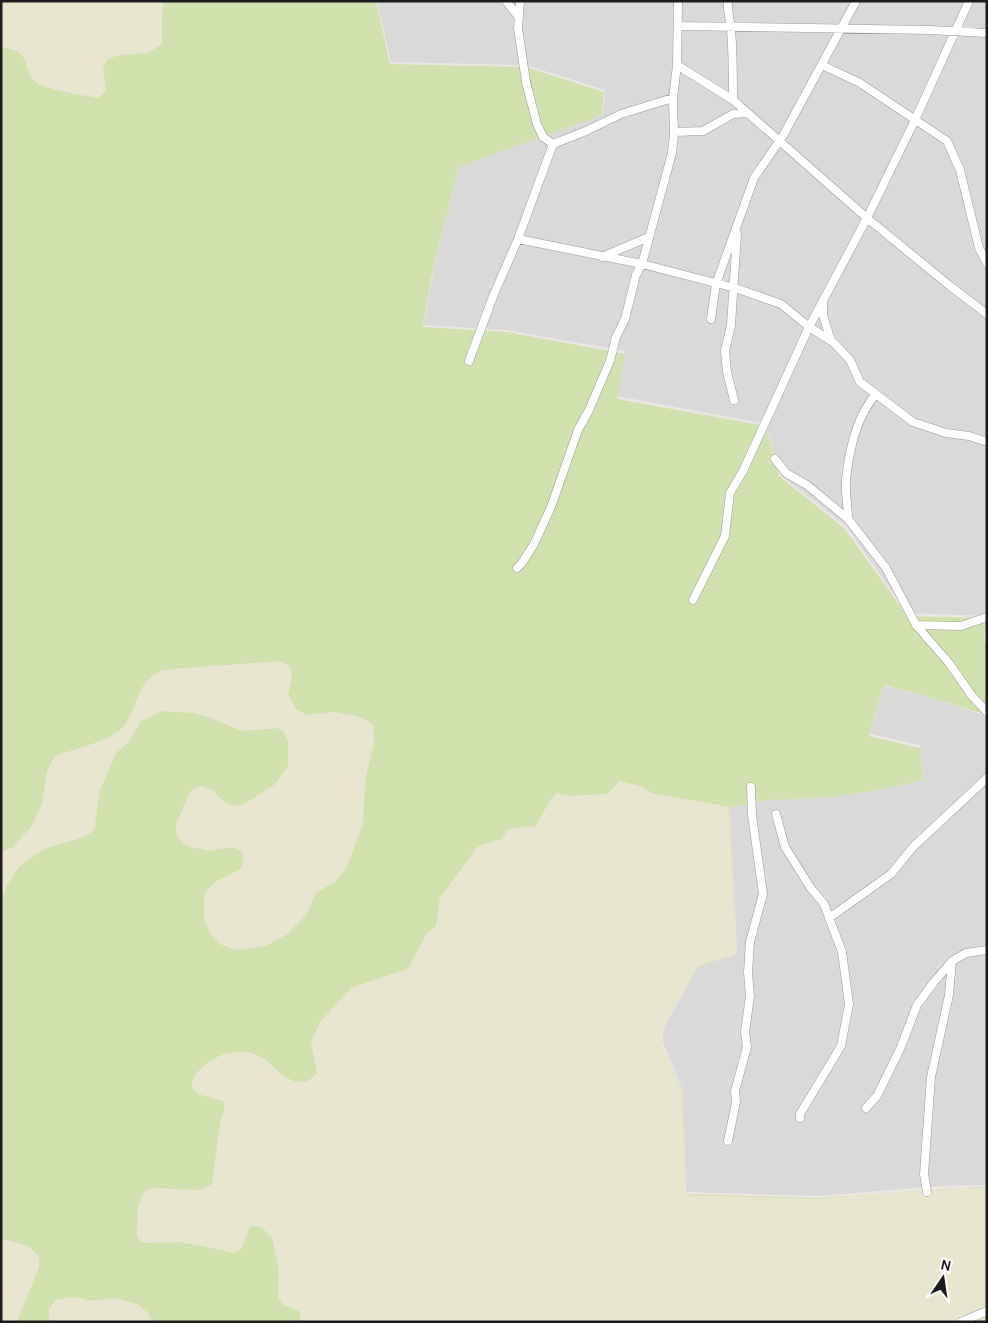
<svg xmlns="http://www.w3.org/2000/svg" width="988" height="1323" viewBox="0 0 988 1323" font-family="Cabin,sans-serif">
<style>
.residential{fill:#dad9d9}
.farmland{fill:#e9e6cf}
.grass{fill:#d1e1ad}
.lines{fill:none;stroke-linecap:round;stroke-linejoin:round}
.street-casing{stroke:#999;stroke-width:9}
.street{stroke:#fff;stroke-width:8}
</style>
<rect width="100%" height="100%" fill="#ece7e3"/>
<path class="residential" d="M 377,1 L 987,1 L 987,640 L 985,640 L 985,616 L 907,613 L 846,526 L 779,474 L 766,424 L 617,396 L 625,351 L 506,330 L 424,325 L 433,273 L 459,167 L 603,114 L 605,90 L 526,65 L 391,62 Z
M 884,686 L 927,697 L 987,716 L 987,1186 L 982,1185 L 941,1186 L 816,1196 L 686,1192 L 683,1090 L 662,1040 L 665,1025 L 699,966 L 737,954 L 730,807 L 769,800 L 830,797 L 878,790 L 923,780 L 920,745 L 870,734 Z"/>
<path class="farmland" d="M 1,1 L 164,1 L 162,15 L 162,44 L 148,53 L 119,55 L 103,68 L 106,91 L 98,98 L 38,84 L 31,75 L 24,57 L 16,49 L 1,47 Z
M 280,661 L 290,667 L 292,678 L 288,695 L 307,715 L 336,712 L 363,718 L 373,725 L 374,742 L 365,781 L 363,824 L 347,867 L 336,881 L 316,893 L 307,914 L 286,935 L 265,946 L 236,950 L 220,944 L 210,935 L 204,919 L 204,895 L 215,882 L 241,869 L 232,847 L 209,851 L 185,845 L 177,836 L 176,825 L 190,792 L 200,786 L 211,789 L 223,801 L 278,728 L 242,731 L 209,717 L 141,721 L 129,741 L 116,753 L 100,790 L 94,830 L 84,837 L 44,849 L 1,905 L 1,852 L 13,847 L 42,805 L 47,771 L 55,756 L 116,734 L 124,726 L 144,684 L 152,676 L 162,670 Z
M 621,780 L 641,786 L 651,793 L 729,807 L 736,954 L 698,966 L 664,1025 L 661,1042 L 682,1092 L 685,1194 L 817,1199 L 942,1189 L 987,1188 L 987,1321 L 299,1322 L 301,1316 L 299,1311 L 283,1305 L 278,1297 L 279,1271 L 272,1237 L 261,1227 L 250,1227 L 242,1248 L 235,1253 L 182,1242 L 142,1243 L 137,1236 L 141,1197 L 146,1190 L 151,1188 L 220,1123 L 225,1107 L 223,1101 L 198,1094 L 192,1088 L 192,1080 L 199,1071 L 214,1057 L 235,1051 L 258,1056 L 291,1081 L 317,1073 L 311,1043 L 320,1022 L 351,988 L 408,969 L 427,933 L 436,926 L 440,898 L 478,846 L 500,840 L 509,829 L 535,826 L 544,815 L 549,801 L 557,793 L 571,796 Z
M 1,1239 L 26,1245 L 39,1256 L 39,1268 L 17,1322 L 1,1322 Z
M 74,1297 L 91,1301 L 114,1298 L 137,1304 L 148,1313 L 152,1322 L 49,1322 L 49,1309 L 56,1300 Z"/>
<path class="grass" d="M 164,1 L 376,1 L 390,64 L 526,67 L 604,92 L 602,115 L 459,167 L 432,274 L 423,327 L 507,332 L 625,354 L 617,399 L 766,426 L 779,476 L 845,529 L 907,616 L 985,618 L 984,642 L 987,642 L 987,715 L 928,697 L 884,685 L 869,736 L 920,748 L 923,780 L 879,790 L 831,797 L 770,800 L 730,807 L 736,954 L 698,967 L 664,1025 L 661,1042 L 683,1092 L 685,1194 L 817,1198 L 982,1187 L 987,1188 L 942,1189 L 817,1199 L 685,1195 L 682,1092 L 661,1042 L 664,1025 L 698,966 L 736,954 L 729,807 L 651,793 L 641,786 L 619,781 L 608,794 L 571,796 L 557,793 C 546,803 545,814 535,826 L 509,829 L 500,840 L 478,846 L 440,898 L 436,926 L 427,933 L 408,969 L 351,988 L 320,1022 L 311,1043 L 317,1073 C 296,1098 277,1066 259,1056 C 240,1047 219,1053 205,1065 C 197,1072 192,1077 192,1088 L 198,1094 L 223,1101 L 225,1107 L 220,1123 L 212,1184 L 199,1190 L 151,1188 C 135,1194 138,1222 137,1236 L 142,1243 L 182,1242 L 235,1253 L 242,1248 L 250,1226 L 261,1227 L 272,1237 L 279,1271 L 278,1297 L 283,1305 L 299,1311 L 301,1316 L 299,1322 L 152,1322 L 148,1313 L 137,1304 L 114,1298 L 91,1301 L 74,1297 L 56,1300 L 49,1309 L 49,1322 L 17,1322 L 39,1267 L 39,1256 L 26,1245 L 1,1239 L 1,905 L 7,885 L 20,866 L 44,849 L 84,837 L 94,830 L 100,790 L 116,753 L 129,741 L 141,721 L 163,711 L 192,713 L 209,717 L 242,731 L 278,728 L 283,731 L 288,742 L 288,766 L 274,785 L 244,804 L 233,806 L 223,801 L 211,789 L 200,786 L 190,792 L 176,825 L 177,836 L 185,845 L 209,851 L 232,847 L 242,852 L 244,858 L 241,869 L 215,882 L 204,895 L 204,919 L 211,935 L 220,944 L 236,950 L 265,946 L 286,935 L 307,914 L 316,893 L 336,881 L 347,867 L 363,823 L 365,781 L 374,742 L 373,725 L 363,718 L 336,712 L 307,715 L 297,710 L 288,695 L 292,678 L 290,667 L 280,661 L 162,670 C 133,685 140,707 123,727 C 113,740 72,750 55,756 L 47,771 L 42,805 L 31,827 L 13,847 L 1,852 L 1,47 C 36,52 19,67 37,83 C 44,88 87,96 98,98 L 106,91 L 103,68 L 108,59 L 119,55 L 148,53 L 162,44 L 162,15 Z"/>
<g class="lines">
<g class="street-casing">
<path id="street" d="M 506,1 L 518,16
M 520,1 L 518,28 L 526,82 L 537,124 L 543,137 L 553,144
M 728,1 C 727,11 730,19 731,29 C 733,53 733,76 733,100
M 678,26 L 930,30 L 987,33
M 677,65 L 733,100 L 867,218 L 950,286 L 987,314
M 822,65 L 860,83 L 947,141 L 960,170 L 979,248 L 987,263
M 674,132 L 703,131 L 733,114 L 747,113
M 518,239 L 642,264 L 735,288 L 781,304 L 809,327 L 833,342 L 850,360 L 860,382 L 913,422 L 946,433 L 969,436 L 987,442
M 602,257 L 649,237
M 823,301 L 823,315 L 831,341
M 711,319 L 716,284 L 754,178 L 784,134 L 856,1
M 469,361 L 494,294 L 518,239 L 553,144 L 586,131 L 621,114 L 673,98
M 734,400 L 727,372 L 725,351 L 731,325 L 737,234
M 775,459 L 786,473 L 807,485 L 848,519 L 886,568 L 916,625 L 949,663 L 972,696 L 987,712
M 848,519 C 848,506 845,493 846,480 C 849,450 856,417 876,394
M 517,568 L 522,563 L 534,544 L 551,507 L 578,430 L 589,410 L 610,361 L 616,337 L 625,319 L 636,275 L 642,264 L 672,153 L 674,135 L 673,98 L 677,65 L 678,1
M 693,600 L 725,536 L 730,493 L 743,471 L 809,327 L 867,218 L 915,120 L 969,1
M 916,625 L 961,626 L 987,617
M 776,814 L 785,847 L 810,887 L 824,904 L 842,952 L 849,1004 L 841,1046 L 800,1114 L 800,1118
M 829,918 L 891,874 L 913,847 L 987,778
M 866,1108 L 877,1096 L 901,1047 L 917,1005 L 934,982 L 952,961 L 966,953 L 987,950
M 728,1141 L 736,1102 L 735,1091 L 747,1047 L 745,1032 L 750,996 L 748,972 L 750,942 L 763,894 L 752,815 L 751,787
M 927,1192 L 924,1174 L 931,1077 L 949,995 L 952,961
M 961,1322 L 987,1311"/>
</g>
<use href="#street" class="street"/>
</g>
<rect width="988" height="1323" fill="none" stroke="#1c1c1c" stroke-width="5"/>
<g transform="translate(943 1278) rotate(13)" stroke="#ffffff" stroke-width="4" paint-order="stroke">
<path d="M0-4L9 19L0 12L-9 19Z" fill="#1c1c1c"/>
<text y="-8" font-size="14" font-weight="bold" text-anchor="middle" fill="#1c1c1c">N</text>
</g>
</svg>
